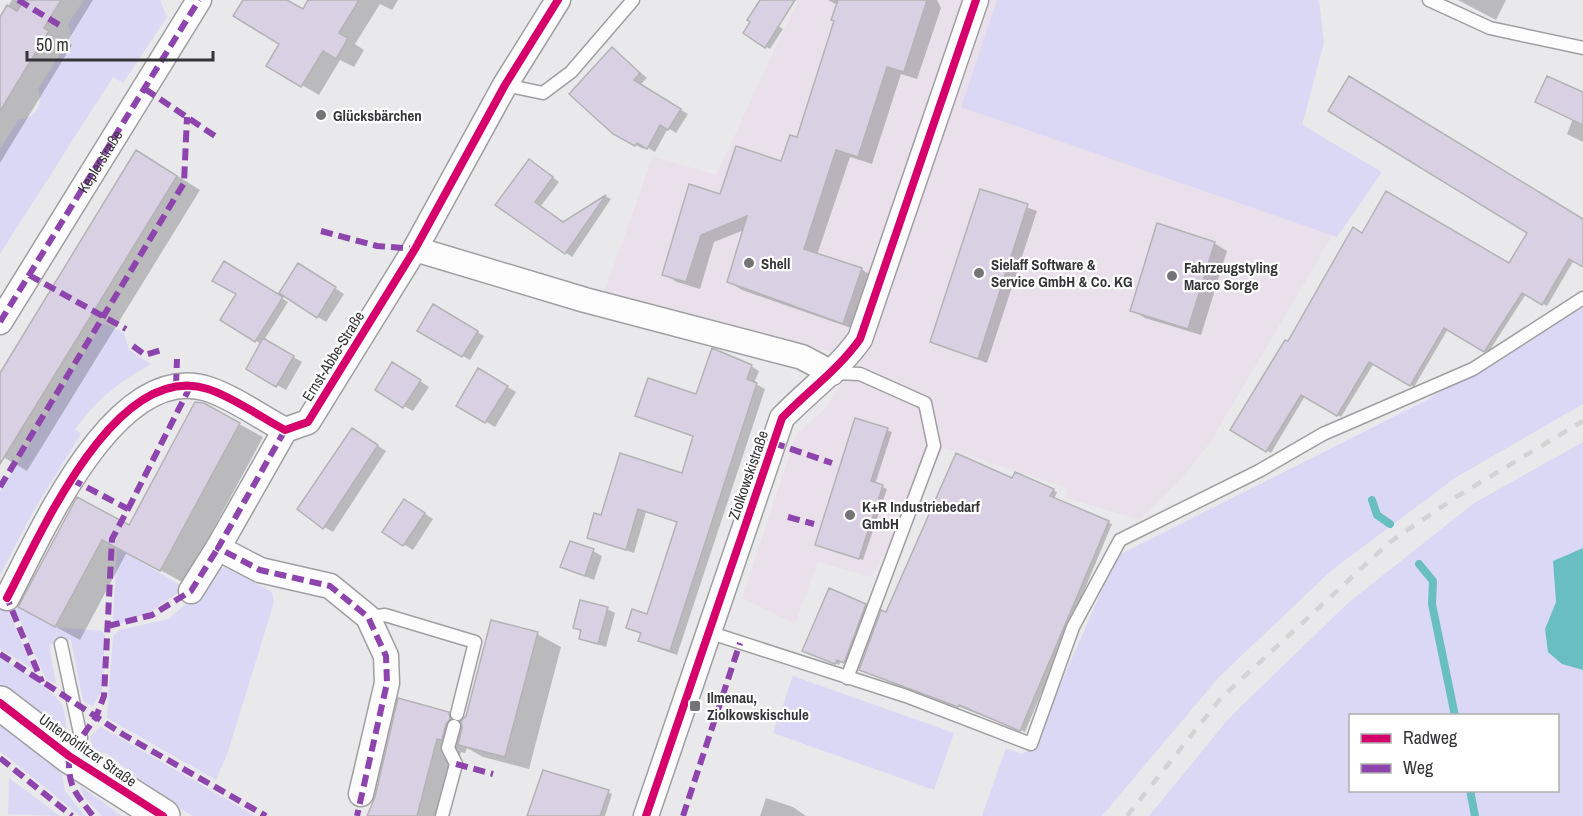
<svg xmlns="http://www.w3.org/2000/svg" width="1583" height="816" viewBox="0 0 1583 816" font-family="'Archivo Narrow',sans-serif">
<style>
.commercial{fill:#e9e0eb}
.green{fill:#dad8f5;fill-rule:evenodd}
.water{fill:#69bec1}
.shadow{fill:#0003}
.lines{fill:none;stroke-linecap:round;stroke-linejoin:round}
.stream{stroke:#69bec1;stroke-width:8}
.building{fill:#d9d1e3;stroke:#b3b3b5;stroke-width:1.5}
.lane-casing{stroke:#9f9fa1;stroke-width:15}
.street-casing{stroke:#9f9fa1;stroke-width:27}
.secondary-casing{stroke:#9f9fa1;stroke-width:36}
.lane{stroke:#fcfcfc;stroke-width:12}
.street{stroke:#fcfcfc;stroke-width:24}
.secondary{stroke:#fcfcfc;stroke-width:33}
.rail{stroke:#d3d3d4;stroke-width:4.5;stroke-dasharray:10 10;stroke-linecap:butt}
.quiet{stroke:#8e44ad;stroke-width:6;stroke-dasharray:12 6;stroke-linecap:butt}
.cycleway-casing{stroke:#fff;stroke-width:11}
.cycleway{stroke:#d6006c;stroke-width:8}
.poi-dot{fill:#747476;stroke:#fff;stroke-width:2}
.labels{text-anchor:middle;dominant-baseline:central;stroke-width:4.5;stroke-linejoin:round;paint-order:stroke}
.poi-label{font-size:15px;font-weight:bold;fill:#353537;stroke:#fff;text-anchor:start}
.street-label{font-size:15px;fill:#353537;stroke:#fff}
</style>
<rect width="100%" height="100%" fill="#e9e9eb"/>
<path class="commercial" d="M 798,0 L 1315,0 L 1301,122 L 1372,169 L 1211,441 L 1189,470 L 1140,520 L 1066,498 L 1068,488 L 945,448 L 871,577 L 818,562 L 795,624 L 742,598 L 796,435 L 825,408 L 859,359 L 604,293 L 653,156 L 716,175 Z"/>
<path class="green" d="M 84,0 L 160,0 L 167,17 L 123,83 L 113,77 L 0,254 L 0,149 L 18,120 C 36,118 43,106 38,89 L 71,37 L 68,24 Z
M 997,0 L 1319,0 L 1324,43 L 1302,125 L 1382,172 L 1337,237 L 961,107 Z
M 1583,302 L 1583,404 L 1455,478 L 1332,570 L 1219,677 L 1102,816 L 982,816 L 1006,748 L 1021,754 L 1032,749 L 1117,556 L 1427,400 Z
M 103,323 L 124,333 L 129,350 L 151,364 C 116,384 100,397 75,429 L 81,434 L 34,510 L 0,575 L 0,492 Z
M 1583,442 L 1583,548 L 1553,561 L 1556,602 L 1545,629 L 1583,670 L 1583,816 L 1149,816 L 1230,717 L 1348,603 L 1474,503 ZM 1350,716 L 1558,716 L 1558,790 L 1350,790 Z
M 117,548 L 185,588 L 150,612 L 117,625 L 113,619 Z
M 226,567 L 272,592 L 274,602 L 228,752 L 216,780 L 107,718 L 113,636 L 119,630 L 169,619 L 202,589 L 214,570 Z
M 0,592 L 33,669 L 0,649 Z
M 13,605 L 55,627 L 102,631 L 105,636 L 102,691 L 93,706 L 83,701 L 71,640 L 49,645 L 56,684 L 46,679 Z
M 0,657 C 17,669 56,689 63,708 C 66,717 66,728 67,737 L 0,686 Z
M 793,676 L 954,733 L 934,790 L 773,733 Z
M 0,721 L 61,768 L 65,791 L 85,816 L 80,816 L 0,751 Z
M 101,727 L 250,813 L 255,816 L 193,816 L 172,804 L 106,753 L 93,751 L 90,736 Z
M 9,778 L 60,816 L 8,814 Z
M 79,785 L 122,816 L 102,816 L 84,797 Z"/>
<path class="water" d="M 1583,548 L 1583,670 L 1562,664 L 1548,652 L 1545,629 L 1556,602 L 1553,561 Z"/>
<path class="shadow" d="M 12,0 L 93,0 L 67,42 L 72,45 L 0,163 L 0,20 Z
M 244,0 L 285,0 L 303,11 L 310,0 L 398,0 L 392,10 L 380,4 L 355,44 L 364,50 L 354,67 L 340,60 L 319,95 L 268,65 L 282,43 Z
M 828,0 L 937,0 L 941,8 L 917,79 L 901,74 L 872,164 L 850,157 L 817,255 L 861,269 L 874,277 L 857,330 L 742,290 L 729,282 L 744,230 L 714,242 L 700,289 L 677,282 L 664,274 L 721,195 L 782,163 L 798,139 L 836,20 L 837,5 Z
M 1458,0 L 1506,0 L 1496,20 Z
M 758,13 L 783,29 L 770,49 L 745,33 Z
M 612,49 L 647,78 L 640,85 L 688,114 L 676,133 L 668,128 L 655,152 L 645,146 L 643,149 L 614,132 Z
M 1583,93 L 1583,142 L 1567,134 Z
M 160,165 L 200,190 L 27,471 L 0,455 L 0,376 Z
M 536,165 L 559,182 L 541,206 L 564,223 L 605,196 L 611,199 L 572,257 L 498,205 Z
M 981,191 L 1037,211 L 987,363 L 932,342 Z
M 1583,221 L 1583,265 L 1574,260 L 1547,306 L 1526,294 L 1488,353 L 1448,329 L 1414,387 L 1374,363 L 1341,417 L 1305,396 L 1271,453 L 1232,430 L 1362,235 L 1510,265 Z
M 1214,243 L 1227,251 L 1201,335 L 1145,318 L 1132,310 Z
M 224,264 L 288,302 L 264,340 L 302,362 L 286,390 L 248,369 L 261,344 L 222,319 L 238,294 Z
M 308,270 L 344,294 L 326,322 L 318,317 Z
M 434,306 L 484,336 L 470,360 L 419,330 Z
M 751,366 L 759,371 L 754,383 L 765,389 L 677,655 L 648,645 L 640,640 L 643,634 L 628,627 L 648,616 L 679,523 L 646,512 L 634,553 L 588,537 L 602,517 L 682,475 L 694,437 L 637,416 L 697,396 Z
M 402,369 L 429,387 L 413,411 L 404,406 Z
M 479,370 L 516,392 L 495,427 L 458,405 Z
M 856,419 L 892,432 L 875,484 L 887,489 L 863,560 L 820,546 Z
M 239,424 L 263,437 L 184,583 L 127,552 L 80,640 L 43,620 L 78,499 L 129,527 Z
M 361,435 L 386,451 L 333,532 L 324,527 Z
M 1013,480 L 1053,490 L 1057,492 L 1054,499 L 1112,524 L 1025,732 L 865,671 L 887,614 Z
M 413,506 L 433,519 L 413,550 L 384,532 Z
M 593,551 L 602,556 L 594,580 L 562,567 Z
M 865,605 L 869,607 L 848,664 L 841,661 L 839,665 L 807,652 Z
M 607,609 L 615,613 L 606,647 L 580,638 L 582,632 L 574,628 Z
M 537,634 L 561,647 L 529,769 L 483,757 L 467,748 L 465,753 L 461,752 L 444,816 L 371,816 L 448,713 L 463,721 Z
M 608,792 L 612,794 L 605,816 L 529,816 Z
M 766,798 L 793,807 L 806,816 L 760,816 Z"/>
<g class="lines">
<path class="stream" d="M 1372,500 L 1377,515 L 1390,524
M 1419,564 L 1433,581 L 1432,604 L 1455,716
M 1470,790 L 1475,816"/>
</g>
<path class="building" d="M 24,0 L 61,0 L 44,28 L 49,31 L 0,111 L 0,17 L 7,5 L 17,11 Z
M 243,0 L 287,0 L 303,9 L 308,0 L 359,0 L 339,33 L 348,38 L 336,59 L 323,51 L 301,87 L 266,66 L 279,44 L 233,16 Z
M 760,0 L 795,0 L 765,48 L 743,33 L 750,22 L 747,20 Z
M 838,0 L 927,0 L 904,72 L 887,67 L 858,157 L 836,150 L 804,249 L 862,268 L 843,324 L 727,282 L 747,216 L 701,235 L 686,282 L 662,275 L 689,184 L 720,194 L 736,146 L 781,161 L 790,135 L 797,137 L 834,21 L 831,20 Z
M 612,47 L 640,73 L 634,80 L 681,109 L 668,130 L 660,125 L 647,149 L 637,143 L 635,146 L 613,134 L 569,94 Z
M 1349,76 L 1583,219 L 1583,267 L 1569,259 L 1542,305 L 1522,293 L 1484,352 L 1444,328 L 1410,386 L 1369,362 L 1337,416 L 1301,395 L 1266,452 L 1230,430 L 1285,340 L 1288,341 L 1353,227 L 1362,233 L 1386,191 L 1509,263 L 1527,233 L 1328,111 Z
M 1547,76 L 1583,92 L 1583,125 L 1535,102 Z
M 136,150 L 177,176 L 0,464 L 0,373 Z
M 529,159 L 553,177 L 535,202 L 563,222 L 606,195 L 565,254 L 495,205 Z
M 980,189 L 1028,204 L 978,359 L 930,342 Z
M 1157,223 L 1215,242 L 1188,329 L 1130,311 Z
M 224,261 L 283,297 L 255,342 L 220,320 L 236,294 L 212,281 Z
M 298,263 L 336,287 L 317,318 L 279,293 Z
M 433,304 L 478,331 L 462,357 L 417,331 Z
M 263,338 L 294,356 L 276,387 L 246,369 Z
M 712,348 L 752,365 L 747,379 L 757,383 L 670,651 L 638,641 L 641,633 L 626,628 L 632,609 L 647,614 L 677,522 L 638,509 L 626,550 L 587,538 L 594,513 L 601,515 L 620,453 L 682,473 L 693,436 L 635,416 L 648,378 L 696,394 Z
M 392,362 L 421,380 L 403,408 L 375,390 Z
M 478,368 L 508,386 L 485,423 L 456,406 Z
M 195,402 L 204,403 L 240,423 L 160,571 L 102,540 L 55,627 L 18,607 L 77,497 L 129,525 Z
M 855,418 L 888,428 L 871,481 L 883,485 L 859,559 L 815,545 Z
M 352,428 L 378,445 L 323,529 L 297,509 Z
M 956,453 L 1012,478 L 1015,472 L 1054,489 L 1050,496 L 1109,521 L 1020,731 L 959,705 L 958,707 L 859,670 L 881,610 L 886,612 Z
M 404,499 L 425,513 L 403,546 L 382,532 Z
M 570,541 L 594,549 L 585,576 L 560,567 Z
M 829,588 L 866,604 L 844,663 L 837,660 L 835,664 L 802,651 Z
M 580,600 L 608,607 L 598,644 L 579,639 L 581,630 L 573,628 Z
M 491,620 L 538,632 L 505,757 L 458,745 L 462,728 L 461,721 L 466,716 Z
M 398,698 L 449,712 L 450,719 L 446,724 L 442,740 L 437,739 L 417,816 L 367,816 L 375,797 Z
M 543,770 L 609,790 L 600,816 L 527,816 Z"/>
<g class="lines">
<g class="lane-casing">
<path id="lane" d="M 1429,0 L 1490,28 L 1583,48
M 505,85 L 543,93 L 571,72 L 633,0
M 832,373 L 860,374 L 925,403 L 934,446 L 847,678
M 368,617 L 385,615 L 475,642 L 457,714
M 708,632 L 906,696 L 1031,744 L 1073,627 L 1120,540 L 1259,471 L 1323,434 L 1473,369 L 1583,298
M 61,644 L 81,738 L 70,755
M 442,816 L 456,764 L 448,748 L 454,726"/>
</g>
<g class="street-casing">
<g id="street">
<path d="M 415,249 L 585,300 L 802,357 L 832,373"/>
<path id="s1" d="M 0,322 L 199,0"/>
<path d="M 285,430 L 218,548 L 260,570 L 330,586 L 368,617 L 386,656 L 387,683 L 361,794"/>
<path d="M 191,591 L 218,548"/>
<path d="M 7,598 C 40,536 115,359 208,389 C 233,397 262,418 285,430 L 308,422 L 415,249 L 505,85 L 558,0"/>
<path d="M 646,816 L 782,418 C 808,391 838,370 860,339 L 976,0"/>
</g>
</g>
<g class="secondary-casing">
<path id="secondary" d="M 0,703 L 69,756 L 163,816"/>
</g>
<use href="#lane" class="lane"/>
<use href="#street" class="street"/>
<use href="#secondary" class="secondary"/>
<path class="rail" d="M 1127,816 L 1221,698 L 1390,542 L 1456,497 L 1583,421"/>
<path class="quiet" d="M 18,0 L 61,26
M 145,89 L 215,136
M 321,231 L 377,246 L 415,249 L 413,252
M 29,275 L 126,329
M 0,322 L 199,0
M 133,346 L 145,355 L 161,350
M 176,386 L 177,359
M 285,430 L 218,548 L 260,570 L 330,586 L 368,617 L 386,656 L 387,683 L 357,816
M 756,437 L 832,463
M 71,479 L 128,509 L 112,539 L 104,696 L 96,717 L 81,738
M 0,487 L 184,183 L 187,117
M 128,509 L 190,387
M 788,517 L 814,524
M 9,594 L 7,598 L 42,682
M 108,626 L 152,615 L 191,591 L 218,548
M 0,654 L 124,735 L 266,816
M 69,756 C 68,788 75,792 93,816
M 0,758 L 72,816
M 456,764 L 493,774
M 683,816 L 740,643"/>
<g class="cycleway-casing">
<path id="cycleway" d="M 7,598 C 40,536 115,359 208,389 C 233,397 262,418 285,430 L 308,422 L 415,249 L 505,85 L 558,0
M 0,703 L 69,756 L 163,816
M 646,816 L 782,418 C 808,391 838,370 860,339 L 976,0"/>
</g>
<use href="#cycleway" class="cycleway"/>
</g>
<g class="poi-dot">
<circle cx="321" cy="115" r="6"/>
<circle cx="749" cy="263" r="6"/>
<circle cx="979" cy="273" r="6"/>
<circle cx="1172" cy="276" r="6"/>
<circle cx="850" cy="515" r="6"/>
<rect x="689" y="700" width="12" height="12" rx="3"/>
</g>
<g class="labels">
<g class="poi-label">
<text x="333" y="115">Glücksbärchen</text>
<text x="761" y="263">Shell</text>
<text x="991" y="264">Sielaff Software &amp;<tspan x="991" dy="17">Service GmbH &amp; Co. KG</tspan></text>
<text x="1184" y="267">Fahrzeugstyling<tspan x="1184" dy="17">Marco Sorge</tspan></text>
<text x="862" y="506">K+R Industriebedarf<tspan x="862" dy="17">GmbH</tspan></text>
<text x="707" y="697">Ilmenau,<tspan x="707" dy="17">Ziolkowskischule</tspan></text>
</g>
<g class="street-label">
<text stroke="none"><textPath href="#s1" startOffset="189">Keplerstraße</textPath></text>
<text transform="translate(333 356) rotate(-58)">Ernst-Abbe-Straße</text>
<text transform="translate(748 475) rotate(-71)">Ziolkowskistraße</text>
<text transform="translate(88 750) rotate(35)">Unterpörlitzer Straße</text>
</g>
</g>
<rect x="1349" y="714" width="210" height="78" fill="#ffffff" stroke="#aeaeaf" stroke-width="1.5"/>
<rect x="1361" y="734" width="30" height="9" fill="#d6006c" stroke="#aeaeaf" stroke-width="1.5"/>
<text x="1403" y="744" font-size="18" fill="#353537">Radweg</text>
<rect x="1361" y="764" width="30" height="9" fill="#8e44ad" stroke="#aeaeaf" stroke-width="1.5"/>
<text x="1403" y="774" font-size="18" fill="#353537">Weg</text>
<path d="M27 51v9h186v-9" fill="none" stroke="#353537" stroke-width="3"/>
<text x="36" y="51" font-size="18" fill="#353537" stroke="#ffffff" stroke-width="4.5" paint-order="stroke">50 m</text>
</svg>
